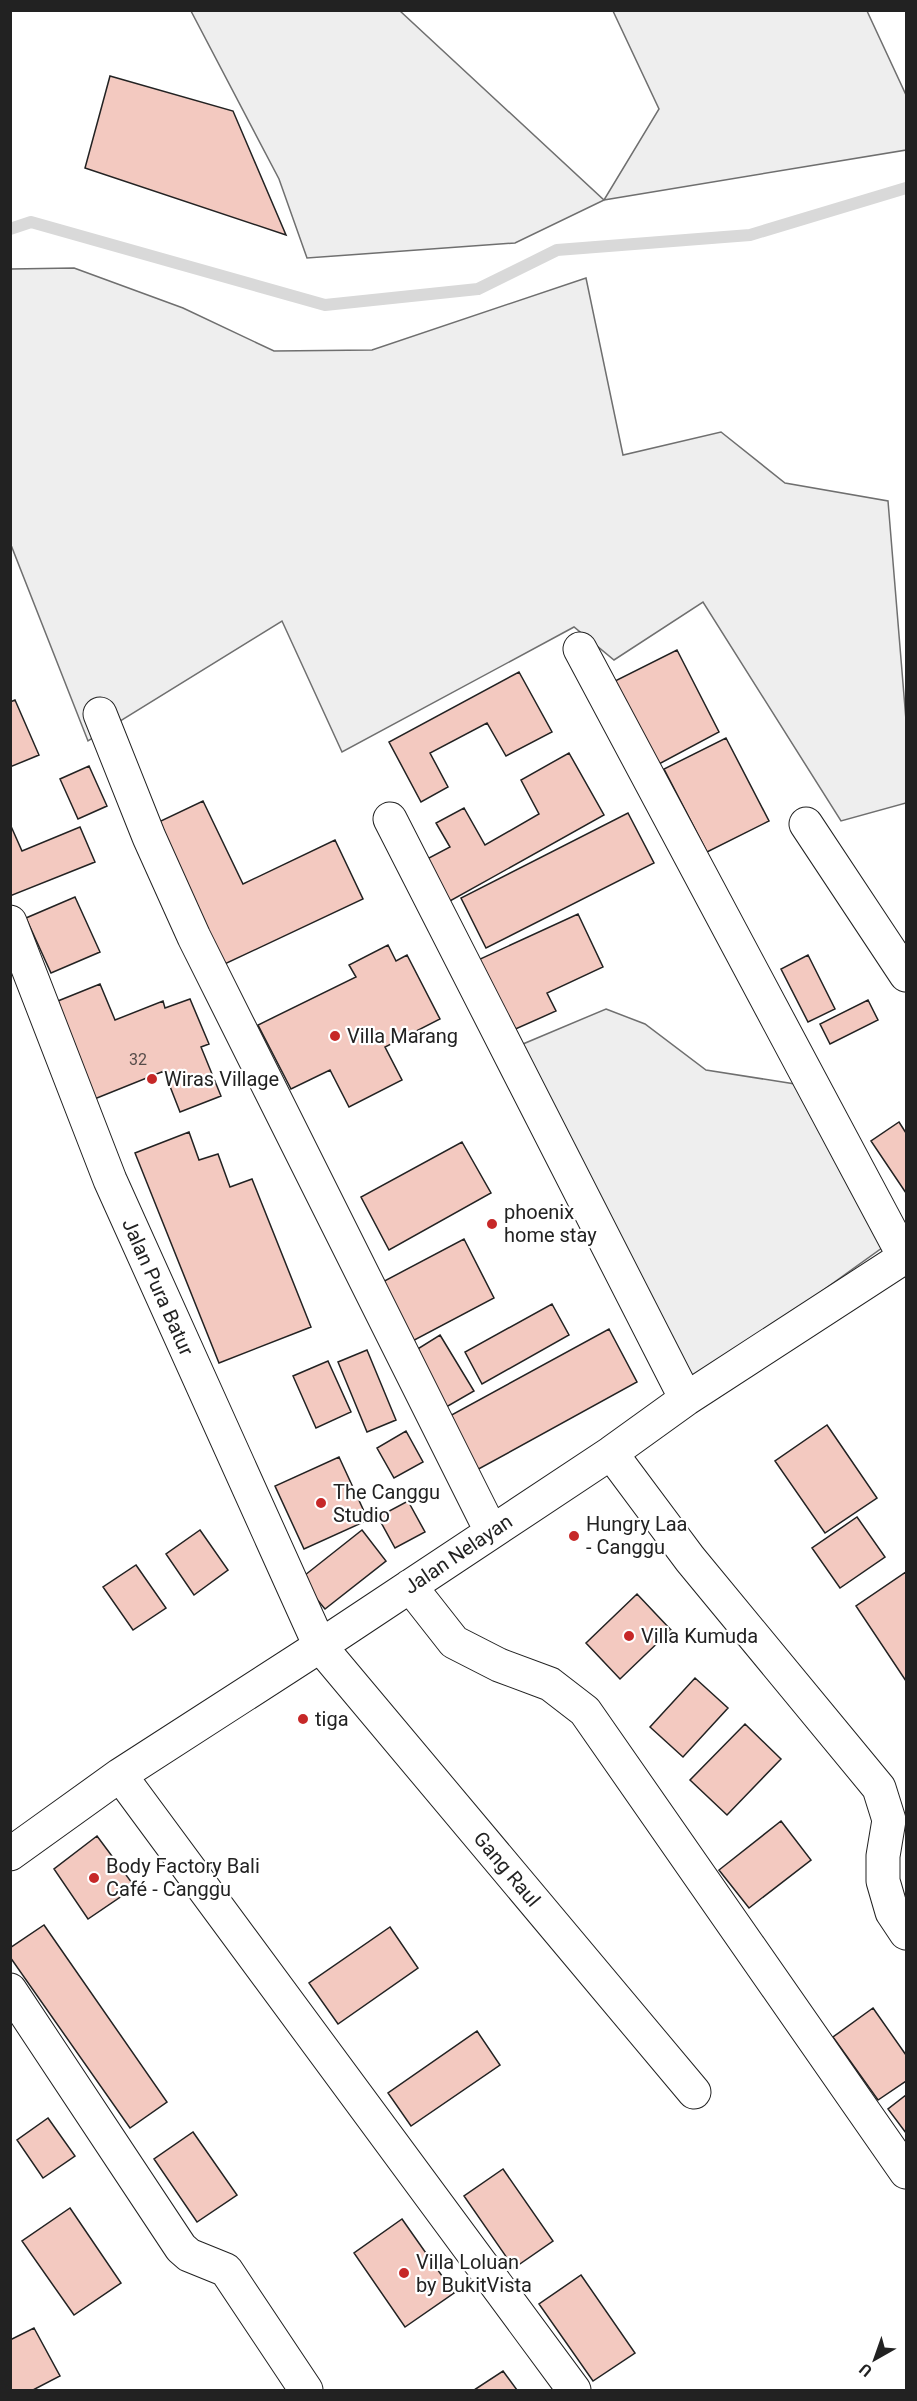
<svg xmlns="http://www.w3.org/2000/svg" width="917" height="2401" viewBox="0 0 917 2401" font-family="Roboto,sans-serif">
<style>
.green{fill:#eee;stroke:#6f6f6f;stroke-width:1.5}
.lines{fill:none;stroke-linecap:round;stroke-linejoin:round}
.stream{stroke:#d9d9d9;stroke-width:12}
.building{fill:#f3c9c0;stroke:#222;stroke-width:1.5}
.minor-casing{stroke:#222;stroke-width:35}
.minor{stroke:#fff;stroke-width:33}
.poi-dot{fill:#c62828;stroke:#fff;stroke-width:2}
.labels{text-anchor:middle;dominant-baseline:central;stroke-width:4.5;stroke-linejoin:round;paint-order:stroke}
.number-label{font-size:16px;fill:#564c4a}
.poi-label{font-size:20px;fill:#222;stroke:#fff;text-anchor:start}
.street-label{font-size:20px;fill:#222;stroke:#fff}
</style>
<rect width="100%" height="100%" fill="#fff"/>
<path class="green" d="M 191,11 L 400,11 L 604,200 L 659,109 L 613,11 L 867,11 L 906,95 L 906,150 L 604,200 L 515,243 L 307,258 L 279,179 Z
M 74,268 L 183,308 L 274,351 L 372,350 L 586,278 L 623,455 L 721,432 L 785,483 L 888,501 L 906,720 L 906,803 L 841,821 L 703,602 L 614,660 L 574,627 L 342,752 L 282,621 L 88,741 L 11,545 L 11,269 Z
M 606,1009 L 645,1024 L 706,1070 L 795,1084 L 886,1245 L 693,1384 L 523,1044 Z"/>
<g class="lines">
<path class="stream" d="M 10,229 L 31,222 L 325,305 L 478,289 L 557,250 L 750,235 L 906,188"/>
</g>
<path class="building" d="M 110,76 L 233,111 L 286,235 L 85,168 Z
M 677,650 L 719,732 L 659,764 L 615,681 Z
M 519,672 L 552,732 L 506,756 L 487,723 L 430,753 L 448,787 L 421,802 L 389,742 Z
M 15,700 L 39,755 L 10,767 L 10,702 Z
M 726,738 L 769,821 L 707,852 L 664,769 Z
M 569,753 L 604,815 L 450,901 L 427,859 L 450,847 L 436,823 L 464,808 L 485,845 L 539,814 L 521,780 Z
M 89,766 L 107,806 L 78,819 L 60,779 Z
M 203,801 L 243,884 L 335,840 L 363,899 L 214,969 L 146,828 Z
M 628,813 L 654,863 L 486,948 L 461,898 Z
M 10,824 L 22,851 L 80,827 L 95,862 L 10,896 Z
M 75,897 L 100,952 L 51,973 L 26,918 Z
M 578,914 L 603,967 L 547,993 L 556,1011 L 511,1031 L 478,960 Z
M 388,945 L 396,961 L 407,955 L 440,1019 L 385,1047 L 402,1080 L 349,1107 L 330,1070 L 291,1089 L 258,1025 L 356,977 L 349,965 Z
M 808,955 L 835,1009 L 808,1022 L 781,969 Z
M 100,984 L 115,1020 L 163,1001 L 165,1008 L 190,999 L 209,1044 L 201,1047 L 221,1096 L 180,1112 L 164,1071 L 87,1102 L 48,1005 Z
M 868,1000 L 878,1020 L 830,1044 L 820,1024 Z
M 899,1122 L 906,1133 L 906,1193 L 871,1141 Z
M 189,1132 L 199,1160 L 218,1154 L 230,1187 L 252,1179 L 311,1327 L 219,1363 L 135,1153 Z
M 462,1142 L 491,1193 L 389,1250 L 361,1197 Z
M 464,1239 L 494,1298 L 405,1345 L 375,1286 Z
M 552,1304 L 569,1335 L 482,1384 L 465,1352 Z
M 609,1329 L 637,1382 L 475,1471 L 446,1418 Z
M 440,1335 L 474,1391 L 441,1410 L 408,1355 Z
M 367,1350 L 396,1420 L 367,1432 L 338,1362 Z
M 328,1361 L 351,1412 L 316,1428 L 293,1376 Z
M 827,1425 L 877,1498 L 825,1533 L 775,1461 Z
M 406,1431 L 423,1462 L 394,1478 L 377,1448 Z
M 339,1457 L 368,1520 L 304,1549 L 275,1486 Z
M 408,1501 L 425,1532 L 395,1548 L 378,1517 Z
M 857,1517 L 885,1557 L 840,1588 L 812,1548 Z
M 200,1530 L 228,1570 L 194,1595 L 166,1554 Z
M 362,1530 L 386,1561 L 325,1609 L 300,1579 Z
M 136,1565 L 166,1608 L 133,1630 L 103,1587 Z
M 906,1572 L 906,1681 L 856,1606 Z
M 637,1594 L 671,1630 L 620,1679 L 586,1643 Z
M 695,1678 L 728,1708 L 683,1757 L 650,1727 Z
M 745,1724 L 781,1759 L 727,1815 L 690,1780 Z
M 781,1821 L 811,1860 L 749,1908 L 719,1870 Z
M 97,1836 L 135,1887 L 88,1919 L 54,1869 Z
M 44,1925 L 167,2102 L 130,2128 L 10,1957 L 10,1948 Z
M 390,1927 L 418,1968 L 338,2024 L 309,1983 Z
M 873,2008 L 906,2055 L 906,2081 L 878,2100 L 833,2037 Z
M 477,2031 L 500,2065 L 411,2126 L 388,2093 Z
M 906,2095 L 906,2133 L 888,2109 Z
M 48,2118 L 75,2156 L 43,2178 L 17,2140 Z
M 193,2132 L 237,2195 L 197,2222 L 154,2159 Z
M 503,2169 L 553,2241 L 514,2268 L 464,2196 Z
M 70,2208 L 121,2283 L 74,2315 L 22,2241 Z
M 402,2219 L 454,2293 L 405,2327 L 354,2253 Z
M 581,2275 L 635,2353 L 593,2381 L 539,2304 Z
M 34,2328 L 60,2376 L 33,2390 L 10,2390 L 10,2340 Z
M 503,2371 L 517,2390 L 474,2390 Z"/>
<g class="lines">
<g class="minor-casing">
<path id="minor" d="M 580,649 L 906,1260
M 100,714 L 149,837 L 194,937 L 491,1531
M 390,819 L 686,1399
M 806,824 L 906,975
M 10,922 L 110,1180 L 320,1646 L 694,2092
M 611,1453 L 690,1559 L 879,1788 L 889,1820 L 883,1856 L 883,1881 L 892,1912 L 906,1933
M 410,1586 L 454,1642 L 499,1665 L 550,1684 L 585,1711 L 906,2172
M 120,1775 L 574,2390
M 10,1854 L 120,1775 L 320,1646 L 611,1453 L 686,1399 L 906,1256
M 10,1990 L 181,2248 L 189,2255 L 226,2270 L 306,2390"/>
</g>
<use href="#minor" class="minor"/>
</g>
<g class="poi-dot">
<circle cx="335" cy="1036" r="6"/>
<circle cx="152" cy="1079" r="6"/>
<circle cx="492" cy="1224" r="6"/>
<circle cx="321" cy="1503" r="6"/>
<circle cx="574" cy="1536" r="6"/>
<circle cx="629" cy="1636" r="6"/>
<circle cx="303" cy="1719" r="6"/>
<circle cx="94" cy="1878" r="6"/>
<circle cx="404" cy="2273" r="6"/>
</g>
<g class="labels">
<g class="number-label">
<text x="138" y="1059">32</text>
</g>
<g class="poi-label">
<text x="347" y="1036">Villa Marang</text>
<text x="164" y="1079">Wiras Village</text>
<text x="504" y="1212">phoenix<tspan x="504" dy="23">home stay</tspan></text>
<text x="333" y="1492">The Canggu<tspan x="333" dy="23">Studio</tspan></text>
<text x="586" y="1524">Hungry Laa<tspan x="586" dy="23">- Canggu</tspan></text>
<text x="641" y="1636">Villa Kumuda</text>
<text x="315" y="1719">tiga</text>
<text x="106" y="1866">Body Factory Bali<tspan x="106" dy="23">Café - Canggu</tspan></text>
<text x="416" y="2262">Villa Loluan<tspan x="416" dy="23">by BukitVista</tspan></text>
</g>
<g class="street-label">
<text transform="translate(158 1287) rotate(66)">Jalan Pura Batur</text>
<text transform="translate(458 1554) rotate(-34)">Jalan Nelayan</text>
<text transform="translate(507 1869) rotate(50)">Gang Raul</text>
</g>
</g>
<rect width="917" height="2401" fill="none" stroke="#222222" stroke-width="24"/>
<g transform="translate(875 2359) rotate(220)" stroke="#ffffff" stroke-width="4.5" paint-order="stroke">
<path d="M0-4.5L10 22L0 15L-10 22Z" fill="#222222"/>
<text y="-9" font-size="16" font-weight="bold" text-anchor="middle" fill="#222222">U</text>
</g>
</svg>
